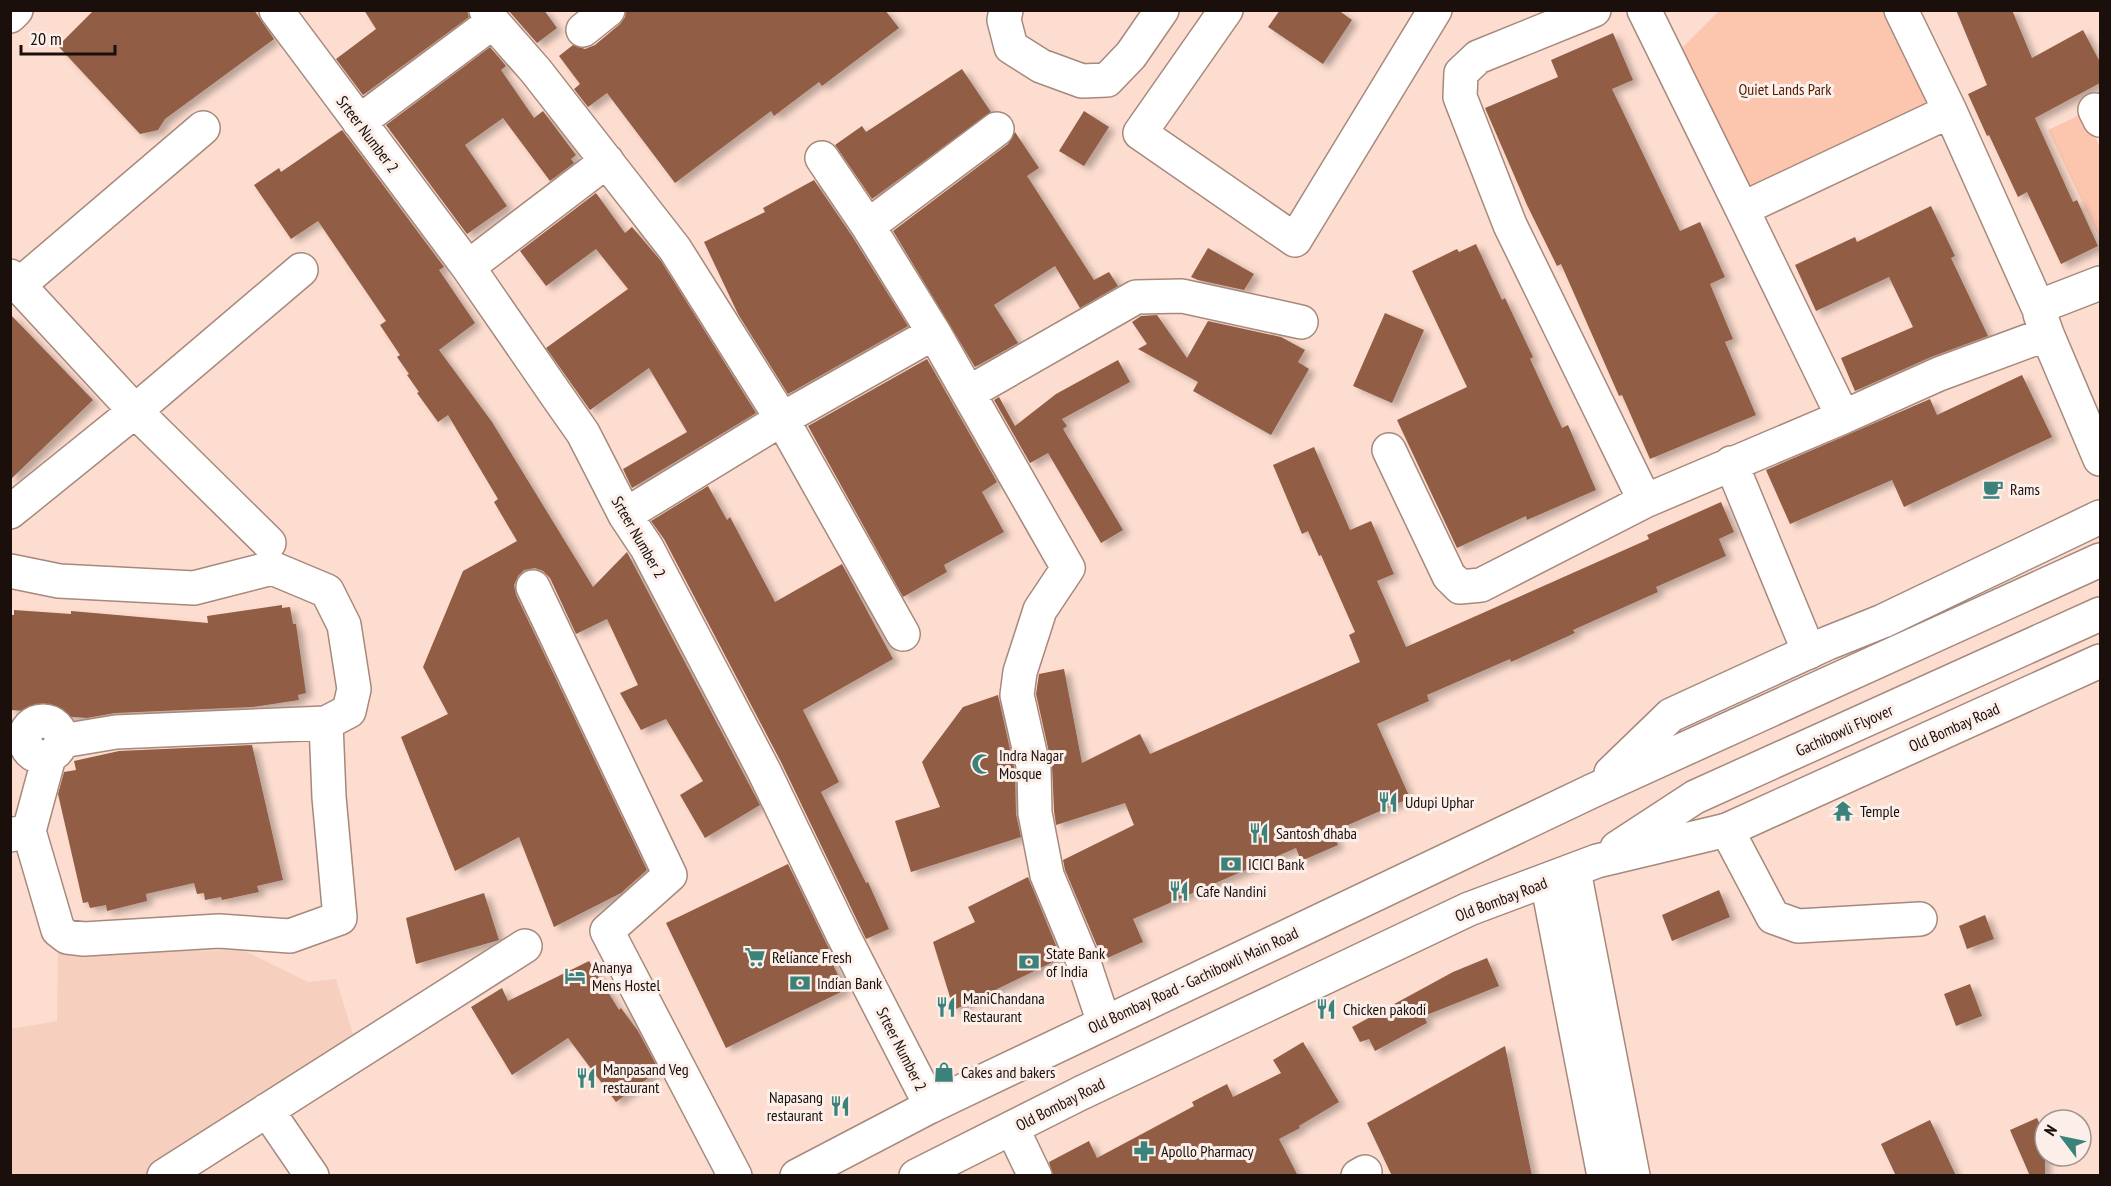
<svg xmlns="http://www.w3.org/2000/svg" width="2111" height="1186" viewBox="0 0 2111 1186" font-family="'PT Sans Narrow',sans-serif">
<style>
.built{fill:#f6cfbe}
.green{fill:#fbc5ae}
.building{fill:#915d45;filter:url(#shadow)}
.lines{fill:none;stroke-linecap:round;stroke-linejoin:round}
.minor-casing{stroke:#a6897c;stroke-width:36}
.major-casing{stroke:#a6897c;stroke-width:36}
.minor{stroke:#fff;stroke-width:33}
.major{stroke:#fff;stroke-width:33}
.labels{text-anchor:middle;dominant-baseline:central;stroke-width:6;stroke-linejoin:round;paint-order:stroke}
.park-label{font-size:16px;fill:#4f1c00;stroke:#fcefea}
.street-label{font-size:16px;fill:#1a0f0b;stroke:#fcefea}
.poi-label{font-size:16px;fill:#1a0f0b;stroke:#fcefea;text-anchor:start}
</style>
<defs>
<filter id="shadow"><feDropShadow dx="6" dy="4" stdDeviation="3" flood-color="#0004"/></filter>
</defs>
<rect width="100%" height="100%" fill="#fdddcf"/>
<path class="built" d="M 243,950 L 308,982 L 336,979 L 356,1044 L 183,1175 L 11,1176 L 11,1029 L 57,1021 L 58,953 Z"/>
<path class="green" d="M 1719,11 L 1893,11 L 1933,107 L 1747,193 L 1678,52 Z
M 2084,113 L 2100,147 L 2100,239 L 2048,130 Z"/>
<path class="building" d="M 94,10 L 254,10 L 274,39 L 165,119 L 158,130 L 140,134 L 58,46 Z
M 364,10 L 467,10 L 469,17 L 363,95 L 336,59 L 376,29 Z
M 508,10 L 544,10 L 557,28 L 537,43 Z
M 626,10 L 885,10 L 899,28 L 822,86 L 819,82 L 774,116 L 771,111 L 675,183 L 607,93 L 588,107 L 574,89 L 580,84 L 559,56 L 573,45 L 585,49 L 595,45 L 620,24 L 625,17 Z
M 1280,10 L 1338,10 L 1352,20 L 1323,64 L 1268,27 Z
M 1956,10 L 2012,10 L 2032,58 L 2083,30 L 2100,62 L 2100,83 L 2035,118 L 2073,202 L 2077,200 L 2098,246 L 2061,264 L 2027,192 L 2018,197 L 1989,135 L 1987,136 L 1968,94 L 1987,85 Z
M 1613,33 L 1633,80 L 1612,89 L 1680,231 L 1700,222 L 1725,277 L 1710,284 L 1733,339 L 1725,342 L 1756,415 L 1650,459 L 1622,395 L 1619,396 L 1561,264 L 1557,266 L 1527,205 L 1485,108 L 1558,77 L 1551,60 Z
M 490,47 L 506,66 L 501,70 L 534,118 L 543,111 L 576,155 L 571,159 L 574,163 L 550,181 L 503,118 L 465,145 L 507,206 L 467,234 L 386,125 Z
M 962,69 L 991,112 L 872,199 L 835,145 L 862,126 L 866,132 Z
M 1084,111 L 1109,127 L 1084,166 L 1059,151 Z
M 342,130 L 444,267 L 439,270 L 475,323 L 439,350 L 492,422 L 593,587 L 627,552 L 760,805 L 705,838 L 680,795 L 703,781 L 666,719 L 641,730 L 620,693 L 638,685 L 607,619 L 576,634 L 550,578 L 543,571 L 535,568 L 524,570 L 518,576 L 514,585 L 516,595 L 647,870 L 621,893 L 554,927 L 519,837 L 455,871 L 401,737 L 448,714 L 423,667 L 463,571 L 517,541 L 494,502 L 498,499 L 448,415 L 438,422 L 417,393 L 419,392 L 407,375 L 409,374 L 397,357 L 400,355 L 380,325 L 386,321 L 318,221 L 291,239 L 254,185 L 279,168 L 281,172 Z
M 1015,132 L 1039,168 L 1027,176 L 1094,280 L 1109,272 L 1118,286 L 1080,308 L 1055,266 L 994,305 L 1018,343 L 975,367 L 893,231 L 1008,144 Z
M 814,180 L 852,236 L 908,326 L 788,394 L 738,314 L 704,242 L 765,212 L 763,208 Z
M 596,193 L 625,233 L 632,227 L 661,261 L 756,413 L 632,488 L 623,469 L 687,432 L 649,368 L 590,410 L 546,348 L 628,289 L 596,249 L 546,286 L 520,251 Z
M 1931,206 L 1955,256 L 1951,258 L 1988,336 L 1931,357 L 1855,391 L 1841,358 L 1913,327 L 1889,277 L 1816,311 L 1795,265 L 1855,237 L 1857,242 Z
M 1476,244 L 1502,300 L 1505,298 L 1533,357 L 1530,359 L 1562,428 L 1568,425 L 1596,490 L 1527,520 L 1526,516 L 1457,548 L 1397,420 L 1467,387 L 1412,271 L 1457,249 L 1459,252 Z
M 1208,248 L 1254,274 L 1244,290 L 1198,280 L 1191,277 Z
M 1385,313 L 1424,330 L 1392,403 L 1353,386 Z
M 10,314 L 93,400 L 10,480 Z
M 1157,315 L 1187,358 L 1208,321 L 1281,337 L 1305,350 L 1298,362 L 1309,369 L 1271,435 L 1193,391 L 1198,382 L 1138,349 L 1147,344 L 1132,322 L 1141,316 Z
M 927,359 L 997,482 L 982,492 L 1004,532 L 944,565 L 947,572 L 903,597 L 808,426 Z
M 1118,360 L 1130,382 L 1062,419 L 1067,426 L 1063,429 L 1123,530 L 1101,543 L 1048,453 L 1030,463 L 994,400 L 999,397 L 1015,426 L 1056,394 Z
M 2022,375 L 2052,437 L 1904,507 L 1892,480 L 1790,524 L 1766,470 L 1930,399 L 1937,415 Z
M 1314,447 L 1350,530 L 1371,521 L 1394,574 L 1377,581 L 1406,647 L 1649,539 L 1647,535 L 1721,502 L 1734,532 L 1719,539 L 1726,556 L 1656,587 L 1658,592 L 1573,630 L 1575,633 L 1511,662 L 1510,659 L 1427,695 L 1429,701 L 1377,724 L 1410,798 L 1332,832 L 1338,845 L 1301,861 L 1296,848 L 1133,919 L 1143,942 L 1103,960 L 1065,870 L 1063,860 L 1134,825 L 1125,803 L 1056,825 L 1054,811 L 1052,766 L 1036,694 L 1039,674 L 1064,669 L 1082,763 L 1140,734 L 1150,754 L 1360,662 L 1349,635 L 1355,632 L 1321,555 L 1319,556 L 1308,531 L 1302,534 L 1273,465 Z
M 708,486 L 727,520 L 730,517 L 775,602 L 842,564 L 893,659 L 803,710 L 839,782 L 821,792 L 866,883 L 868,882 L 889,929 L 866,939 L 781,762 L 664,539 L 651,521 Z
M 282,605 L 282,608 L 290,607 L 293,624 L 296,624 L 306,693 L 298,695 L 299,700 L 253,707 L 115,713 L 87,718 L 61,716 L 61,713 L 10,710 L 10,615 L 14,615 L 14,610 L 71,614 L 71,611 L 208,623 L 207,616 Z
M 998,695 L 1015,772 L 1016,814 L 1021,837 L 911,872 L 895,821 L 940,807 L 922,762 L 963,707 Z
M 252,745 L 283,880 L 257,886 L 259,892 L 222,900 L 221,897 L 205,900 L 204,893 L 197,894 L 194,883 L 146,894 L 147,901 L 107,911 L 106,905 L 90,908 L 88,902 L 83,903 L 58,794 L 64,772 L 76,770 L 74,761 L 119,751 Z
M 788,864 L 832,955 L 829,956 L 845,990 L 726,1048 L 666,923 Z
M 1028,877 L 1061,958 L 954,1010 L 933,942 L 975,922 L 968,907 Z
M 1719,890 L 1730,917 L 1672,941 L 1662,915 Z
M 484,893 L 499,940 L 416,964 L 406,918 Z
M 1985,915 L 1994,939 L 1967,949 L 1959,926 Z
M 1487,958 L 1499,986 L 1424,1016 L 1427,1023 L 1375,1051 L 1369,1039 L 1360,1042 L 1352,1027 L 1453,972 Z
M 589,961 L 619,1010 L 621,1008 L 638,1031 L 659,1070 L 616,1102 L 568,1038 L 512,1075 L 471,1007 L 502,988 L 508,1001 Z
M 1970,984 L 1982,1016 L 1956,1026 L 1944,994 Z
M 1303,1042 L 1339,1102 L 1299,1126 L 1300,1128 L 1279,1139 L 1298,1176 L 1053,1176 L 1049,1162 L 1089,1141 L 1097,1158 L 1194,1106 L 1192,1102 L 1227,1084 L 1233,1097 L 1281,1073 L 1273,1060 Z
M 1505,1046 L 1532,1176 L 1392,1176 L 1367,1123 Z
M 2037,1118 L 2045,1136 L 2045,1176 L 2030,1176 L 2010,1130 Z
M 1930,1120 L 1956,1176 L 1896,1176 L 1881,1144 Z"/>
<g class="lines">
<g class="minor-casing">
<path id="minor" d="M 276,10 L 468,267 L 555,393 L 583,433 L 625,515 L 647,548 L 764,771 L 844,937 L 931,1106
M 486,10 L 493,22 L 536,71 L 675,249 L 782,419 L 903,634
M 1006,10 L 1004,20 L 1011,47 L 1041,66 L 1082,81 L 1107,80 L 1131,55 L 1162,10
M 1226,10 L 1140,133 L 1295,240 L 1435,10
M 1594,10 L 1478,57 L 1461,73 L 1460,97 L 1510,225 L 1645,501
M 1644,10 L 1742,209
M 1901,10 L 1950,111
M 10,16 L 16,10
M 583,30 L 608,10
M 2095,110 L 2100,120
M 359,122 L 493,22
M 868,226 L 997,129
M 468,267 L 607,161
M 10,276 L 135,411 L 301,270
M 19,285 L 203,128
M 2040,314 L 2047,334 L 2100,459
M 934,333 L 1068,568 L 1040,610 L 1020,672 L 1017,695 L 1034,770 L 1035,813 L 1047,875 L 1085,966 L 1104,1023
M 968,393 L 1136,297 L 1182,296 L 1301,322
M 1843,417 L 1939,374 L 2047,334
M 1389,450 L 1449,576 L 1460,587 L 1481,585 L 1645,501 L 1843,417 L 1742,209 L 1950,111 L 2038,307 L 2100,283
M 1731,463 L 1809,652
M 10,512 L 135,411 L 269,543
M 625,515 L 782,419 L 934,333 L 868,226 L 822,158
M 10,571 L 59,581 L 194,588 L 272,568 L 327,591 L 344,625 L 354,689 L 349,711 L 326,723 L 329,797 L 340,918 L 290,936 L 219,931 L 84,939 L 67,937 L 58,930 L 29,831 L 10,835
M 533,587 L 670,875 L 607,931 L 735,1176
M25 739a18 18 0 1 1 36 0a18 18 0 1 1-36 0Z
M 62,741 L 116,732 L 326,723
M 1727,830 L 1773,917 L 1798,926 L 1920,919
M 29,831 L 49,757
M 1574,871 L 1633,1176
M 1547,881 L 1604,1176
M 267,1110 L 312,1176
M 1012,1128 L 1035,1176
M 164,1176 L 525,946
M 1358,1176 L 1365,1172"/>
</g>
<g class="major-casing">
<path id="major" d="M 1611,773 L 1671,715 L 1828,643 L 1883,621 L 2100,517
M 1617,848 L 1695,797 L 2100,614
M 797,1176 L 931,1106 L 1592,791 L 2100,560
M 916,1176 L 1081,1093 L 1469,909 L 1597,861 L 1727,830 L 2100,661"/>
</g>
<use href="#minor" class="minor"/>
<use href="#major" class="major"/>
</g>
<defs>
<g id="cafe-bare" transform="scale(1.62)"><path d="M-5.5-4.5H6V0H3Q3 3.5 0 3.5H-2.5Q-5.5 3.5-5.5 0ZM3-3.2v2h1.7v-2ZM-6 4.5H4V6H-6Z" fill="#3b827b" stroke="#fcefea" stroke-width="2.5" paint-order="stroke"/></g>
<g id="mosque-bare" transform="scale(1.62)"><path d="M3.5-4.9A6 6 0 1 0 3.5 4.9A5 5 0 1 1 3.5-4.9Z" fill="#3b827b" stroke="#fcefea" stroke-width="2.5" paint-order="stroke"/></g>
<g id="restaurant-bare" transform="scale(1.62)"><path d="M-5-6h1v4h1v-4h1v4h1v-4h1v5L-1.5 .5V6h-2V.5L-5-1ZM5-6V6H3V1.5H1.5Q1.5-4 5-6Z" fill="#3b827b" stroke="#fcefea" stroke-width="2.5" paint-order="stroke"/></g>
<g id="temple-bare" transform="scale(1.62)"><path d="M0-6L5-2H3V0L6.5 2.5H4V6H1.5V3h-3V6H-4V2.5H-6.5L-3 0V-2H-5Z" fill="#3b827b" stroke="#fcefea" stroke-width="2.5" paint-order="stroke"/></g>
<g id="bank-bare" transform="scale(1.62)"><path d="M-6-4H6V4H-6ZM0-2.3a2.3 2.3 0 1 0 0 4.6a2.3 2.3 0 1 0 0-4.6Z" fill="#3b827b" stroke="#fcefea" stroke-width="2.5" paint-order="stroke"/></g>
<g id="supermarket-bare" transform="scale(1.62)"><path d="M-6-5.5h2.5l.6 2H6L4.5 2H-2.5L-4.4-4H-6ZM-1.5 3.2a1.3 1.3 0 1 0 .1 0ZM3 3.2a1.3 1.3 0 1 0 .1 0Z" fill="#3b827b" stroke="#fcefea" stroke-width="2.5" paint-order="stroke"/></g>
<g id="hotel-bare" transform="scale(1.62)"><path d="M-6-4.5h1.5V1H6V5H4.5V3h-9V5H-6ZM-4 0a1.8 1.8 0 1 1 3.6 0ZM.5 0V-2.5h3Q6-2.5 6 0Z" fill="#3b827b" stroke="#fcefea" stroke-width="2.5" paint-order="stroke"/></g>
<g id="shop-bare" transform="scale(1.62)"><path d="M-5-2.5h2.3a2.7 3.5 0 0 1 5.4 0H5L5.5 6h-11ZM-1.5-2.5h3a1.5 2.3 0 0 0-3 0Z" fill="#3b827b" stroke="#fcefea" stroke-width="2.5" paint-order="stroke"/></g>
<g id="pharmacy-bare" transform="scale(1.62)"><path d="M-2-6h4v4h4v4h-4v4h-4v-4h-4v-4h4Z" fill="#3b827b" stroke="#fcefea" stroke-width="2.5" paint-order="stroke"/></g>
</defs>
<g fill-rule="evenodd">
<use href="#cafe-bare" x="1993" y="489"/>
<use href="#mosque-bare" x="982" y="764"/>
<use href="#restaurant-bare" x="1388" y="802"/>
<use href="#temple-bare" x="1843" y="811"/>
<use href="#restaurant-bare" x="1259" y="833"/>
<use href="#bank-bare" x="1231" y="864"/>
<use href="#restaurant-bare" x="1179" y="891"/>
<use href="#supermarket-bare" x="755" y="957"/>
<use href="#bank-bare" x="1029" y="962"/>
<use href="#hotel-bare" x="575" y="976"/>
<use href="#bank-bare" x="800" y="983"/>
<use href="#restaurant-bare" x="946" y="1007"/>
<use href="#restaurant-bare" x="1326" y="1009"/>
<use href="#shop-bare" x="944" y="1072"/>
<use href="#restaurant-bare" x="586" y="1078"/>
<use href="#restaurant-bare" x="840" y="1106"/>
<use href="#pharmacy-bare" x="1144" y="1151"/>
</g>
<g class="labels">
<g class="park-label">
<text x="1785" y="89">Quiet Lands Park</text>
</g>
<g class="street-label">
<text transform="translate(368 134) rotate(53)">Srteer Number 2</text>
<text transform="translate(639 537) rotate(60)">Srteer Number 2</text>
<text transform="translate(1954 727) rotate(-24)">Old Bombay Road</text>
<text transform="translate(1844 730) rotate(-24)">Gachibowli Flyover</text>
<text transform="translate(1501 899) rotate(-21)">Old Bombay Road</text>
<text transform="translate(1193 980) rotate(-25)">Old Bombay Road - Gachibowli Main Road</text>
<text transform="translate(902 1049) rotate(63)">Srteer Number 2</text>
<text transform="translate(1060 1104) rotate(-27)">Old Bombay Road</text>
</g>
<g class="poi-label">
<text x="2010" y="489">Rams</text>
<text x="999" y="755">Indra Nagar<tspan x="999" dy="18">Mosque</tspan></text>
<text x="1405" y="802">Udupi Uphar</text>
<text x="1860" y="811">Temple</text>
<text x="1276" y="833">Santosh dhaba</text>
<text x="1248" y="864">ICICI Bank</text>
<text x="1196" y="891">Cafe Nandini</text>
<text x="1046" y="953">State Bank<tspan x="1046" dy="18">of India</tspan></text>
<text x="772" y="957">Reliance Fresh</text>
<text x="592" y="967">Ananya<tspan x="592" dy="18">Mens Hostel</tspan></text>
<text x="817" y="983">Indian Bank</text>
<text x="963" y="998">ManiChandana<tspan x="963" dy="18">Restaurant</tspan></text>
<text x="1343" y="1009">Chicken pakodi</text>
<text x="603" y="1069">Manpasand Veg<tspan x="603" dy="18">restaurant</tspan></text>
<text x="961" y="1072">Cakes and bakers</text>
<text x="823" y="1097" text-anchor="end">Napasang<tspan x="823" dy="18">restaurant</tspan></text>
<text x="1161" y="1151">Apollo Pharmacy</text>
</g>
</g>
<rect width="2111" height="1186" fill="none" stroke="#1a0f0b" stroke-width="24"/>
<g transform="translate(2063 1138) rotate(302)"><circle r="28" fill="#fcefea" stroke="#a29591" stroke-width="1.5"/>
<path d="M0-4.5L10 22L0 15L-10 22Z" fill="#3b827b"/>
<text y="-9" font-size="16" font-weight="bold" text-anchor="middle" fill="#1a0f0b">N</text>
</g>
<path d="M21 45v9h94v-9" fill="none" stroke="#1a0f0b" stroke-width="3"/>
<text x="30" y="45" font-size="18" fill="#1a0f0b" stroke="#fcefea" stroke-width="4.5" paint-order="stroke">20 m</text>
</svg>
